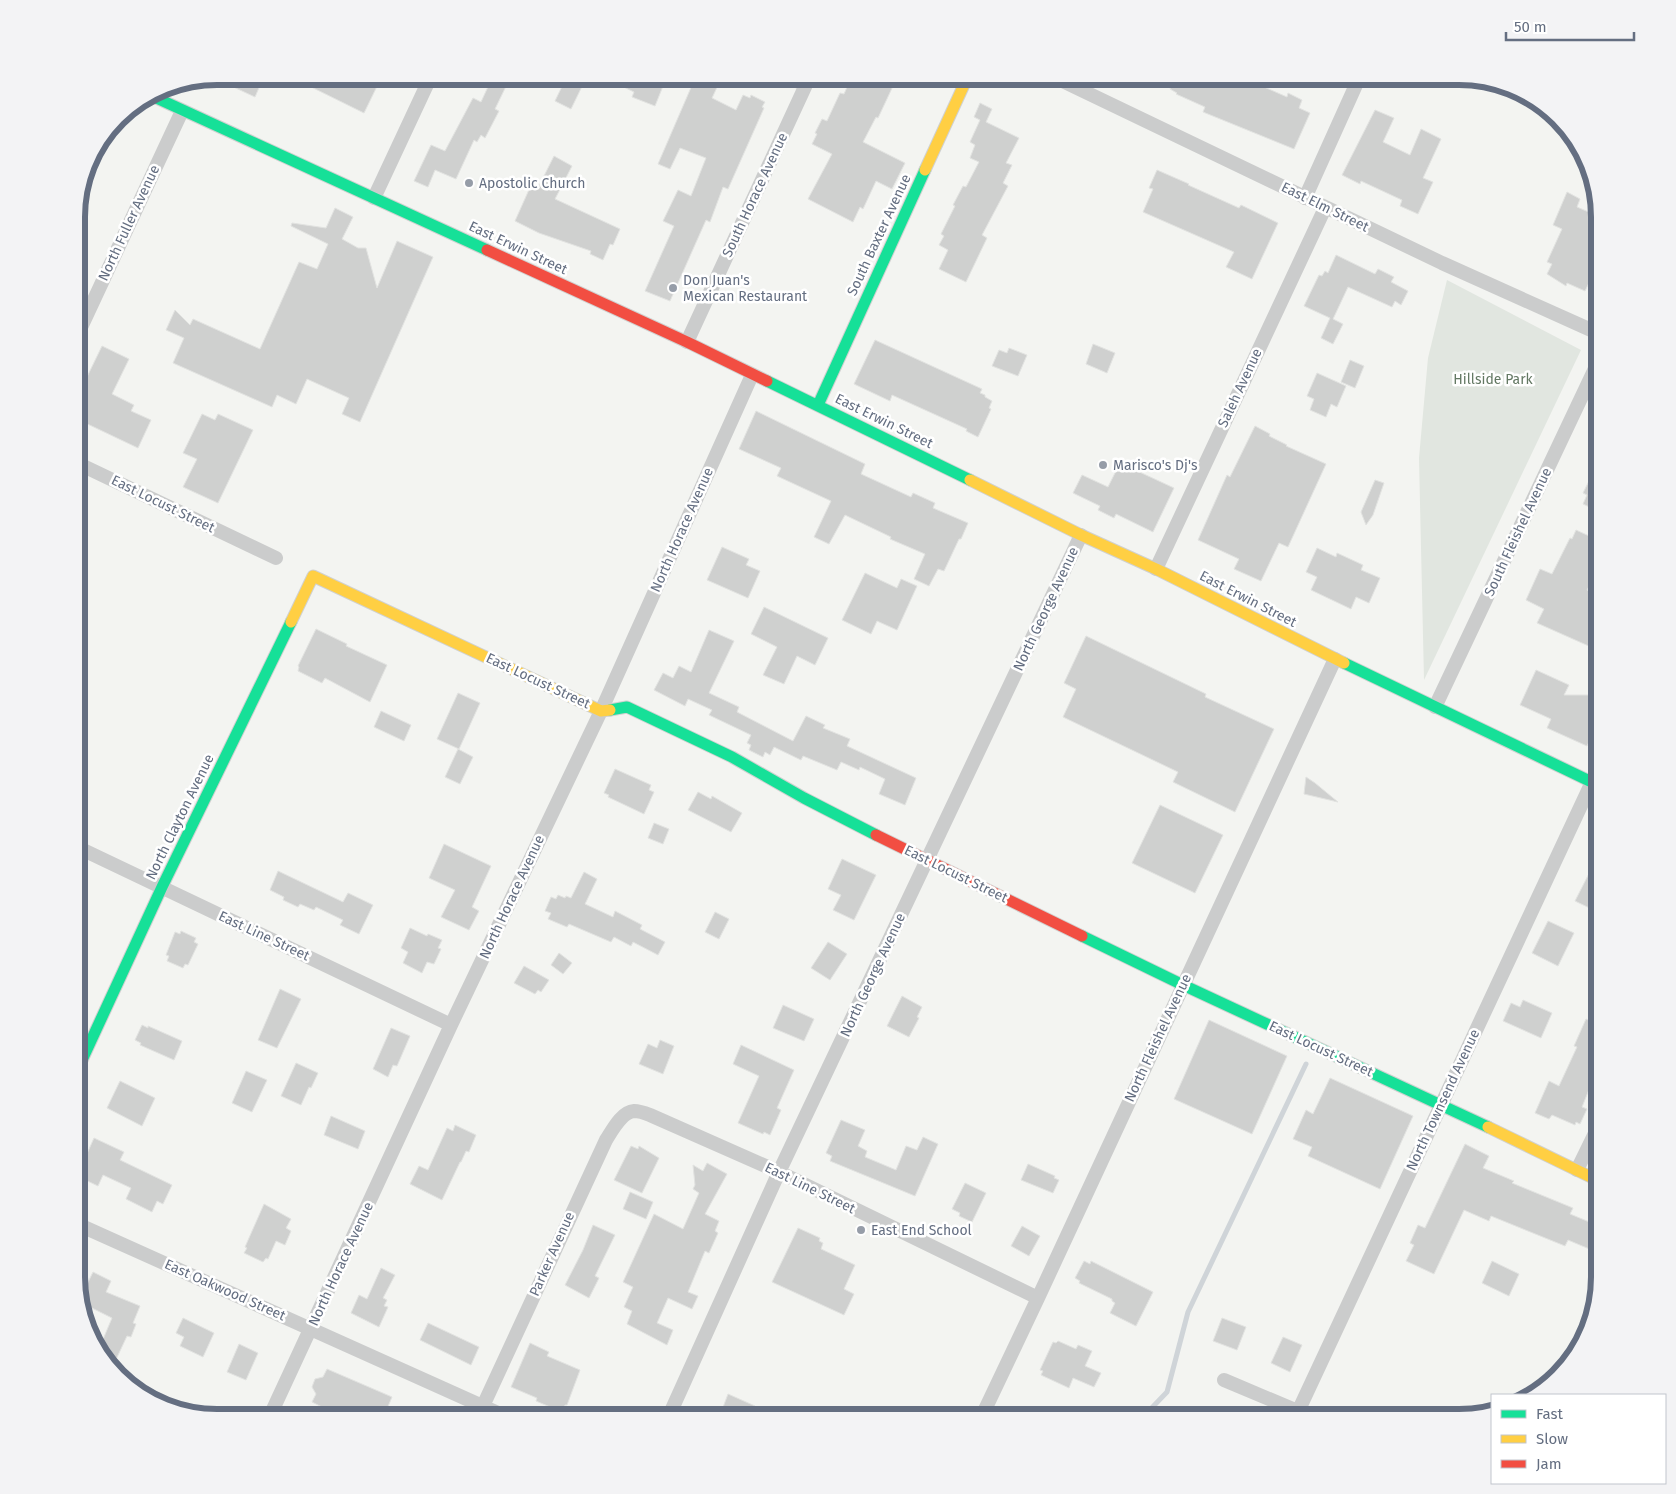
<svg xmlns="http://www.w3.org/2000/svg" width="1676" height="1494" viewBox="0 0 1676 1494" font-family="'Fira Sans',sans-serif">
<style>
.green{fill:#e1e6e0}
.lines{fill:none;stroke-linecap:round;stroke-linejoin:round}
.stream{stroke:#cfd4d8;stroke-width:5}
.building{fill:#cfd0cf;stroke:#e2e3e1}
.fast-casing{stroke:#d0d1d0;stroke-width:13}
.slow-casing{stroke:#d0d1d0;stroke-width:13}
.jam-casing{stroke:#d0d1d0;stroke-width:13}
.street{stroke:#cbcccc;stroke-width:14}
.fast{stroke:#16e098;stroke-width:11}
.slow{stroke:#ffcf43;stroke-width:11}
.jam{stroke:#f24e42;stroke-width:11}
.poi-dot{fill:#969da8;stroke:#fff;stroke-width:2}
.labels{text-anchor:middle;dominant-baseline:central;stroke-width:5;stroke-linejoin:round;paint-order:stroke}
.poi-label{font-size:14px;fill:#646e81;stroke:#fff;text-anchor:start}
.street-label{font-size:14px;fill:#646e81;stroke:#fff}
.park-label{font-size:14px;fill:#637863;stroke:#fff}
.rim{fill:none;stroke:#646e81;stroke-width:6}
</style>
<rect width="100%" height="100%" fill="#f3f4f1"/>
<path class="green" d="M 1447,280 L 1581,350 L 1424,680 L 1419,458 L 1428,358 Z"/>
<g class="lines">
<path class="stream" d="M 1142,1418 L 1167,1392 L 1188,1312 L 1306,1064"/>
</g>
<path class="building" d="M 217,76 L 264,76 L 255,97 L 212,77 Z
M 289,76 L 382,76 L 364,113 Z
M 493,76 L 511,76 L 495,109 L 499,111 L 485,138 L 481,135 L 477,142 L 474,140 L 456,179 L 435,170 L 428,187 L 414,181 L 431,145 L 445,151 L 473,98 L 481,102 Z
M 567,76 L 587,76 L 571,109 L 555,101 Z
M 601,76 L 667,76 L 655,106 L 632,97 L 634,92 Z
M 696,76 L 705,76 L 719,83 L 712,98 L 736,110 L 743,95 L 750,98 L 751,95 L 765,102 L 762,107 L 764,108 L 728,189 L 723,187 L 710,222 L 706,220 L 670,301 L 645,291 L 674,226 L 663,221 L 678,190 L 691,196 L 706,158 L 680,148 L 670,169 L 658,164 Z
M 852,76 L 883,76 L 881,80 L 893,86 L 878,118 L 876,117 L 863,142 L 905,163 L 892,189 L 876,181 L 863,209 L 860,207 L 853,222 L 808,199 L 832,154 L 812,144 L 817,134 L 815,133 L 822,119 L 827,121 L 840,93 L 844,94 Z
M 1176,76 L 1200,76 L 1215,83 L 1217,76 L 1239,76 L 1287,97 L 1288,93 L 1302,100 L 1299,108 L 1310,113 L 1294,149 L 1203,112 L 1205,107 L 1176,94 L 1177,93 L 1170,89 Z
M 980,103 L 992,109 L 986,122 L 1019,138 L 1006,163 L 1012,165 L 1003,183 L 1008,186 L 982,235 L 987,238 L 966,282 L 939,269 L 948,250 L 939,245 L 944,236 L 941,234 L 955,206 L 953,205 L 963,186 L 966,187 L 979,162 L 970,158 L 975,145 L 970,142 L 980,120 L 974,117 Z
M 1375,110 L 1394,118 L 1383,142 L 1410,155 L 1421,129 L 1441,139 L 1423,178 L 1433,182 L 1418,214 L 1400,206 L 1402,200 L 1361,181 L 1360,184 L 1342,175 Z
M 554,156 L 572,166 L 555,199 L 620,229 L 613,245 L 610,244 L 603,260 L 590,254 L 591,251 L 539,233 L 515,221 L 532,183 L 539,186 Z
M 1157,170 L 1189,184 L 1188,185 L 1239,208 L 1241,205 L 1278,223 L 1252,279 L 1226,267 L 1234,252 L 1143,212 L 1153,189 L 1149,188 Z
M 1567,192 L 1580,199 L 1577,207 L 1600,217 L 1600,236 L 1589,265 L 1596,268 L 1585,291 L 1567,283 L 1566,286 L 1547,274 L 1552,264 L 1547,262 L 1562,229 L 1553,225 Z
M 335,208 L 353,217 L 342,239 L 358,248 L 366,248 L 377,288 L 397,241 L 433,257 L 360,422 L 342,414 L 349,398 L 307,379 L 296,404 L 277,395 L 272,407 L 173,363 L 184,338 L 166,330 L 175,310 L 190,325 L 193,319 L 260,349 L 299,262 L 317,269 L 328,244 L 291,226 L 292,223 L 326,228 Z
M 1336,255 L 1375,274 L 1378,269 L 1394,277 L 1391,282 L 1408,291 L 1401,305 L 1395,301 L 1392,307 L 1348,287 L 1333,319 L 1343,324 L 1333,344 L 1321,338 L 1330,318 L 1304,306 L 1319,275 L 1322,276 L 1325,271 L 1328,273 Z
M 875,340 L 982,389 L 980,393 L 985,395 L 985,397 L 992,401 L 989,408 L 991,409 L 978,437 L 966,431 L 967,429 L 892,395 L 890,401 L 854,384 Z
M 1093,344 L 1115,353 L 1107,373 L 1086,364 Z
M 102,346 L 129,359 L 112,394 L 134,405 L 131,411 L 151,420 L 138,448 L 77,419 L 77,388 L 81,379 L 85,381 Z
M 1009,348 L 1027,355 L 1018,376 L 992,366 L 999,350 L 1007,353 Z
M 1350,360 L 1364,366 L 1355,388 L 1341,382 Z
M 1317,373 L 1346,386 L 1337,407 L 1331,404 L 1326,417 L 1310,410 L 1314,399 L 1307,396 Z
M 756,411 L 865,464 L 861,474 L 911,497 L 913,493 L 935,503 L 933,508 L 968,523 L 961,539 L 959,539 L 944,571 L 938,569 L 929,586 L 914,579 L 925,554 L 890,539 L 891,537 L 845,515 L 829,544 L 814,537 L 831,501 L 777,476 L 781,468 L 739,449 Z
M 202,414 L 215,420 L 218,414 L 253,430 L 218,503 L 183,487 L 197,459 L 183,453 Z
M 1255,426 L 1270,434 L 1269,436 L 1287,445 L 1286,446 L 1326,464 L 1288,547 L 1279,543 L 1261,581 L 1234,569 L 1239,559 L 1198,540 L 1227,475 L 1230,477 Z
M 1600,459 L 1600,512 L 1583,504 L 1587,495 L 1583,493 Z
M 1120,463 L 1174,488 L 1153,532 L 1116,514 L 1114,518 L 1098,510 L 1100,506 L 1073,493 L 1082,475 L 1108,487 Z
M 1375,480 L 1384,483 L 1373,515 L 1366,525 L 1361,512 Z
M 1576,530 L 1600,541 L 1600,565 L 1587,590 L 1600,596 L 1600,651 L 1537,623 L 1544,609 L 1526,600 L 1540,569 L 1552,574 L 1570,538 L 1572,539 Z
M 722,547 L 749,559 L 746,565 L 760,571 L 748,598 L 707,580 Z
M 1317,548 L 1336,557 L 1337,553 L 1363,565 L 1361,570 L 1380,578 L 1369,603 L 1356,597 L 1351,609 L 1311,590 L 1317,577 L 1306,572 Z
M 865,573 L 897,588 L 901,579 L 917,586 L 897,630 L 877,621 L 871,634 L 842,620 Z
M 764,607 L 828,638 L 815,665 L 797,656 L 784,684 L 763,675 L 777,647 L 751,634 Z
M 316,629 L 347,644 L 346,646 L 387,665 L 370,702 L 325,678 L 322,683 L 298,671 L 299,667 L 298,666 Z
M 709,630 L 734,641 L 709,693 L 739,707 L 737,712 L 793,741 L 806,716 L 825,725 L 823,728 L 850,739 L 847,746 L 916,778 L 905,805 L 879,794 L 885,779 L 860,767 L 859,770 L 841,762 L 837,770 L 803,756 L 801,760 L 774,747 L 770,755 L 765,752 L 763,757 L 749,750 L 751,745 L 747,743 L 751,735 L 709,715 L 712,710 L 688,699 L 685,706 L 654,690 L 663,673 L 673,678 L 679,666 L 691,672 Z
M 1086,636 L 1206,694 L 1205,697 L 1274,729 L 1235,812 L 1173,782 L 1178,772 L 1063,717 L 1076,689 L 1064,683 Z
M 1536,670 L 1569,685 L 1564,695 L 1600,695 L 1600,719 L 1587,746 L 1547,728 L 1551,719 L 1520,705 Z
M 458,693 L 480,703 L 459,749 L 437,739 Z
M 381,711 L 411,725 L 404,741 L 374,727 Z
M 458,749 L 473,757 L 460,784 L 445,777 Z
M 615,769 L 651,785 L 649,790 L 654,792 L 644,814 L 608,797 L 609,795 L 604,793 Z
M 1306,777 L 1315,783 L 1338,802 L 1304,794 Z
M 698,792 L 711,799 L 712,796 L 742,813 L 731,832 L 688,810 Z
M 1160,805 L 1223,835 L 1195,893 L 1132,863 Z
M 654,823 L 669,829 L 663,844 L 648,838 Z
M 444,844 L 491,866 L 472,907 L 479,911 L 469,930 L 441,917 L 455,890 L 429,878 Z
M 1600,852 L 1600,913 L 1575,901 Z
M 842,859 L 876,875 L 854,920 L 833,910 L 841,895 L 828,889 Z
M 278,871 L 343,902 L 348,893 L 373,905 L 359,934 L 340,925 L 343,920 L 316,907 L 314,910 L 300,904 L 298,907 L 283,900 L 284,897 L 270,890 Z
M 584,872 L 597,879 L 585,904 L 613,917 L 615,911 L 642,925 L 640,929 L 665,942 L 658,955 L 633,942 L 631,946 L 614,937 L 611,942 L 569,924 L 567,927 L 548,919 L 551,913 L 545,911 L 551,897 L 556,899 L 558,895 L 565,898 L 566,896 L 571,898 Z
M 715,912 L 729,919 L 719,939 L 705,932 Z
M 1548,921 L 1574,933 L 1558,966 L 1532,953 Z
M 410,928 L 427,936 L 428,934 L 442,940 L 438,948 L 441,949 L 434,964 L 427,962 L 422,973 L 403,963 L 408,952 L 401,948 Z
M 181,931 L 196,938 L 194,942 L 198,944 L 188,965 L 185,964 L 183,968 L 167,961 L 169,956 L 166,955 L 175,932 L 180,934 Z
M 828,942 L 847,954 L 830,980 L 811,968 Z
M 559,953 L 572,963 L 563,974 L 551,965 Z
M 524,966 L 549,980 L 541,992 L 538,990 L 535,994 L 514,983 Z
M 280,989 L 301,999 L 277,1048 L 258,1040 Z
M 902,996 L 922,1007 L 917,1017 L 919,1018 L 909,1037 L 887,1026 Z
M 1523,1000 L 1552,1013 L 1541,1038 L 1503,1021 L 1511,1003 L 1520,1007 Z
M 783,1005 L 814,1019 L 804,1041 L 773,1028 Z
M 1586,1019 L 1600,1026 L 1600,1081 L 1596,1079 L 1594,1082 L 1592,1082 L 1582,1107 L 1587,1109 L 1580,1124 L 1576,1122 L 1575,1125 L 1552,1115 L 1549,1119 L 1535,1113 L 1549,1081 L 1559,1086 L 1577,1047 L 1574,1046 Z
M 1209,1020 L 1287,1056 L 1252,1134 L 1174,1099 Z
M 142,1025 L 148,1028 L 148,1026 L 182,1041 L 174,1060 L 140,1045 L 141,1043 L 135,1040 Z
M 391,1028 L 410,1036 L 397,1066 L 393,1065 L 388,1077 L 373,1069 Z
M 660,1040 L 674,1046 L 663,1074 L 639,1064 L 648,1044 L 657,1048 Z
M 741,1045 L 794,1070 L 777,1108 L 781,1110 L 770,1135 L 764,1132 L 763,1134 L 738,1123 L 759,1076 L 733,1064 Z
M 296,1063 L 318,1073 L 311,1088 L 309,1087 L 301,1105 L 281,1096 Z
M 246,1071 L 267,1080 L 252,1112 L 232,1103 Z
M 1330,1078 L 1413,1116 L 1380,1189 L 1308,1156 L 1312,1147 L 1293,1139 L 1306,1110 L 1313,1114 Z
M 120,1081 L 155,1098 L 142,1126 L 107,1108 Z
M 331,1116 L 365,1131 L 358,1149 L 324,1135 Z
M 841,1120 L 865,1130 L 858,1146 L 867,1151 L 865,1157 L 896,1170 L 906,1146 L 917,1150 L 923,1137 L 938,1144 L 915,1196 L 830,1161 L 832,1156 L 826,1153 Z
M 455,1125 L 476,1135 L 469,1152 L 466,1151 L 461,1162 L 460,1162 L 442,1200 L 410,1184 L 419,1166 L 428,1170 L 447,1128 L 453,1131 Z
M 94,1138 L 124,1152 L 120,1160 L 172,1185 L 163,1204 L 157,1201 L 152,1212 L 126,1199 L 131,1188 L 103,1175 L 98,1186 L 77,1176 Z
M 1465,1144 L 1489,1156 L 1483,1168 L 1514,1181 L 1512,1183 L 1573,1208 L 1570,1214 L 1599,1226 L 1599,1253 L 1568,1240 L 1565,1246 L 1491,1216 L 1489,1221 L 1464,1210 L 1434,1274 L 1406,1261 L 1414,1245 L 1410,1243 L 1418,1225 L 1425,1228 Z
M 631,1146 L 638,1149 L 639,1146 L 659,1158 L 642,1193 L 614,1180 Z
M 707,1163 L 727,1174 L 705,1214 L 719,1221 L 715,1231 L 718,1233 L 709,1253 L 705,1251 L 688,1292 L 698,1296 L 692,1309 L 668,1298 L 657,1323 L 673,1330 L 667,1345 L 627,1324 L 632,1311 L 624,1307 L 633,1287 L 623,1282 L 654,1214 L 683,1229 L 699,1193 L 693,1189 L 695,1185 L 693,1165 L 703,1171 Z
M 1028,1164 L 1055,1176 L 1054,1178 L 1059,1180 L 1053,1193 L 1021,1180 Z
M 965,1183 L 986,1193 L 972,1222 L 959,1216 L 960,1213 L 952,1209 Z
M 630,1192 L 653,1202 L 646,1219 L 623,1209 Z
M 264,1204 L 291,1219 L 286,1228 L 291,1231 L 285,1245 L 276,1241 L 268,1259 L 266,1258 L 263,1262 L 244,1253 L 247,1248 L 245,1247 Z
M 593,1225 L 615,1235 L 595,1276 L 599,1278 L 589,1298 L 565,1285 L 583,1250 Z
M 1022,1226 L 1040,1236 L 1029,1256 L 1011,1246 Z
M 798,1228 L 820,1238 L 819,1241 L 823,1243 L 821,1249 L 855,1265 L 844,1289 L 854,1294 L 844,1315 L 772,1282 Z
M 1084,1261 L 1090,1264 L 1091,1261 L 1153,1292 L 1136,1326 L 1110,1313 L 1115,1303 L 1112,1301 L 1112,1299 L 1079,1283 L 1080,1281 L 1075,1278 Z
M 1492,1261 L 1519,1274 L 1509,1296 L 1482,1283 Z
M 381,1268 L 395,1275 L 383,1298 L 387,1300 L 384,1306 L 388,1307 L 379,1327 L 351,1313 L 359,1295 L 367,1299 Z
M 93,1272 L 111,1281 L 106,1292 L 140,1306 L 133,1323 L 136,1324 L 131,1337 L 127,1336 L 112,1368 L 99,1349 L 112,1318 L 80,1302 L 80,1299 Z
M 183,1318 L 214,1333 L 203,1357 L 180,1346 L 184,1337 L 176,1333 Z
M 1222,1318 L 1246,1327 L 1237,1350 L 1213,1341 Z
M 428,1323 L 479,1347 L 471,1365 L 420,1340 Z
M 1283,1337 L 1302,1345 L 1290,1372 L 1271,1363 Z
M 1058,1341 L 1076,1349 L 1078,1345 L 1092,1351 L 1085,1366 L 1101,1373 L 1094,1387 L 1073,1378 L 1069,1388 L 1041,1375 L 1043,1371 L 1040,1370 L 1053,1342 L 1056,1343 Z
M 530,1343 L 549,1352 L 547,1356 L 580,1370 L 567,1405 L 565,1405 L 562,1412 L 536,1401 L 537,1398 L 511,1387 Z
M 239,1344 L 258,1353 L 246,1380 L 227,1372 Z
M 327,1369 L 392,1397 L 383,1418 L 317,1418 L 322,1407 L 312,1402 L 316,1394 L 312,1387 L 315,1379 L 323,1377 Z
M 728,1394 L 755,1406 L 750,1418 L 719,1418 Z"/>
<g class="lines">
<g class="fast-casing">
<path id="fast" d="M 150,95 L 487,250
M 767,381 L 970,480
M 818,405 L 925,170
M 1344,663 L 1600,786
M 610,710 L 627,707 L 732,757 L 804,798 L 876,835
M 1082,936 L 1183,985 L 1488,1127
M 77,1071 L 162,887 L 291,622"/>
</g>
<g class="slow-casing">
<path id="slow" d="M 925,170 L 968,76
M 970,480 L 1081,535 L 1156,569 L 1344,663
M 291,622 L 313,576 L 601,711 L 610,710
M 1488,1127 L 1599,1181"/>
</g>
<g class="jam-casing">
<path id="jam" d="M 487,250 L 687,342 L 767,381
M 876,835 L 1082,936"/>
</g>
<path class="street" d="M 786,76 L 806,85
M 1052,76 L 1442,263 L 1600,334
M 374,198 L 431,76
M 1305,198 L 1360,76
M 77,336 L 182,111
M 687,342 L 810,76
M 77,463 L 276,558
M 1156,569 L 1325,208
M 1435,707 L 1600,358
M 77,847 L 451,1025
M 1577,1170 L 1600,1123
M 77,1224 L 509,1418
M 1224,1380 L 1314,1418
M 483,1406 L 606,1140 C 612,1131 621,1112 634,1111 C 639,1111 645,1113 650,1115 L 779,1172 L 1038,1298
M 269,1418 L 451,1025 L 601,711 L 752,375
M 668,1418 L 779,1172 L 1081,535
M 981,1418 L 1038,1298 L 1335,659
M 1295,1418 L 1592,782"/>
<use href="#fast" class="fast"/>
<use href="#slow" class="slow"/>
<use href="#jam" class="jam"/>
</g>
<g class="poi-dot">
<circle cx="469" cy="183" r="5"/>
<circle cx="673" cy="288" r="5"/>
<circle cx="1103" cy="465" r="5"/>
<circle cx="861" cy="1230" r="5"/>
</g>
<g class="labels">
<g class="poi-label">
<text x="479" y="183">Apostolic Church</text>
<text x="683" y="280">Don Juan's<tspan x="683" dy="16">Mexican Restaurant</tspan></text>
<text x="1113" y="465">Marisco's Dj's</text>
<text x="871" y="1230">East End School</text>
</g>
<g class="street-label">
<text transform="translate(755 195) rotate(-65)">South Horace Avenue</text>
<text transform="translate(1325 207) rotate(26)">East Elm Street</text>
<text transform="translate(129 223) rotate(-65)">North Fuller Avenue</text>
<text transform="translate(879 235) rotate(-65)">South Baxter Avenue</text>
<text transform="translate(518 248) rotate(25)">East Erwin Street</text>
<text transform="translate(1240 388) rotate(-65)">Saleh Avenue</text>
<text transform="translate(884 421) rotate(26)">East Erwin Street</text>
<text transform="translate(163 504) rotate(26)">East Locust Street</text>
<text transform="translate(682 530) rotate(-66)">North Horace Avenue</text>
<text transform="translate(1518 532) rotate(-65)">South Fleishel Avenue</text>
<text transform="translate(1248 599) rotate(27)">East Erwin Street</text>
<text transform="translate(1046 609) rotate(-65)">North George Avenue</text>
<text transform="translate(538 681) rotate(25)">East Locust Street</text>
<text transform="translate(180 817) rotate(-64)">North Clayton Avenue</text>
<text transform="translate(956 874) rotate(26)">East Locust Street</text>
<text transform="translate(512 897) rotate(-65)">North Horace Avenue</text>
<text transform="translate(264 936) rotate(25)">East Line Street</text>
<text transform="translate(873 975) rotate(-65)">North George Avenue</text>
<text transform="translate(1158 1038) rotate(-65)">North Fleishel Avenue</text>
<text transform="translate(1321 1049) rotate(25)">East Locust Street</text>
<text transform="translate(1443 1100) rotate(-65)">North Townsend Avenue</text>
<text transform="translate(810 1188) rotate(26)">East Line Street</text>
<text transform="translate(552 1254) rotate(-66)">Parker Avenue</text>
<text transform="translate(341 1264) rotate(-65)">North Horace Avenue</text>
<text transform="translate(225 1290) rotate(24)">East Oakwood Street</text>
</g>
<g class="park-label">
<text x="1493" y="379">Hillside Park</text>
</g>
</g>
<path d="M0 0H1676V1494H0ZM217 85H1459A132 132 0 0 1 1591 217V1277A132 132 0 0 1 1459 1409H217A132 132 0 0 1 85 1277V217A132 132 0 0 1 217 85Z" fill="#f3f3f5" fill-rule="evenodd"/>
<path class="rim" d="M217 85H1459A132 132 0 0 1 1591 217V1277A132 132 0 0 1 1459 1409H217A132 132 0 0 1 85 1277V217A132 132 0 0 1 217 85Z"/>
<rect x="1491" y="1394" width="175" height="90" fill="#ffffff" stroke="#c1c5cd"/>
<rect x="1501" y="1410" width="25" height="8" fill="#16e098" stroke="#c1c5cd"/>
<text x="1536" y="1419" font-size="15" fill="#646e81">Fast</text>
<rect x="1501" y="1435" width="25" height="8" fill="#ffcf43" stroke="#c1c5cd"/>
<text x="1536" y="1444" font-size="15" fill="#646e81">Slow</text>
<rect x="1501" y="1460" width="25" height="8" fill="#f24e42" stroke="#c1c5cd"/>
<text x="1536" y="1469" font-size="15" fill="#646e81">Jam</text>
<path d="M1506 32v8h128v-8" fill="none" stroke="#646e81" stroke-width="2.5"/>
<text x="1514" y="32" font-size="15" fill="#646e81" stroke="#ffffff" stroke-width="4" paint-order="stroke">50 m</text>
</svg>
